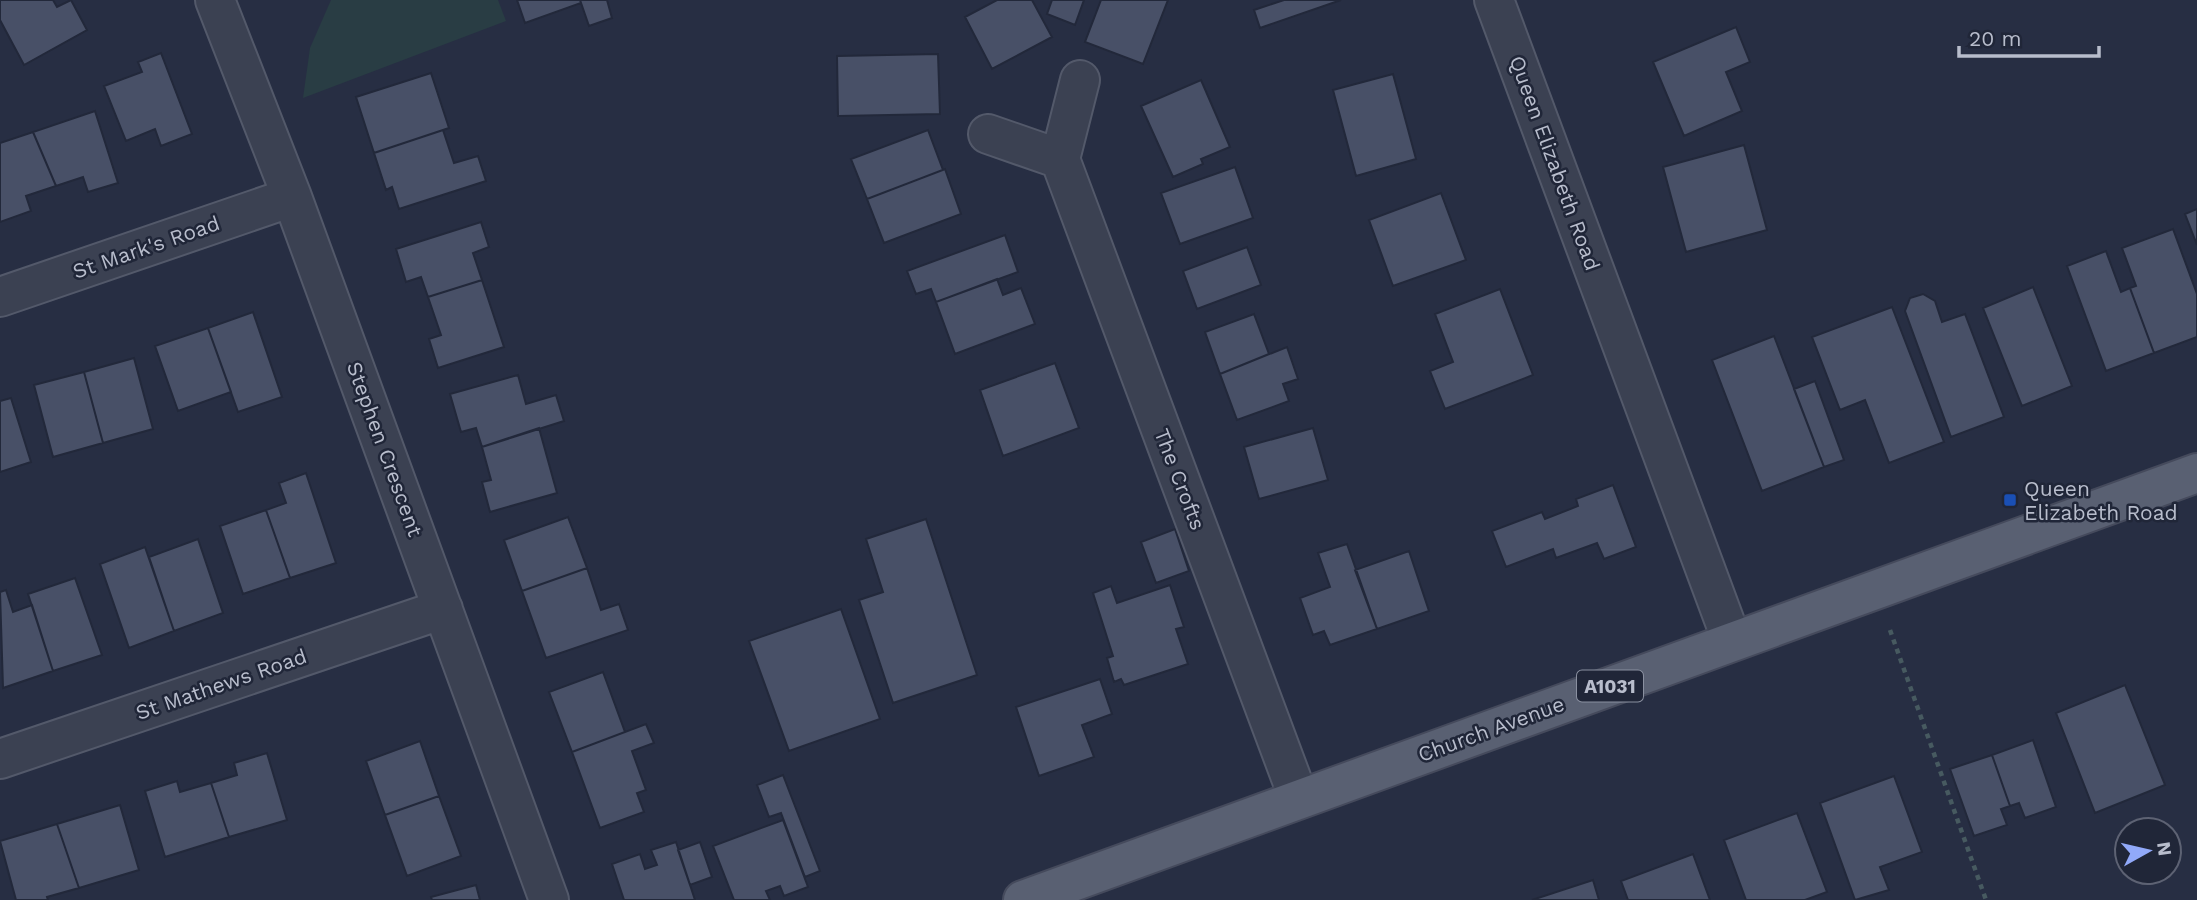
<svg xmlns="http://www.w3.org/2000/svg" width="2197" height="900" viewBox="0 0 2197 900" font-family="'Work Sans',sans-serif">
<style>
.green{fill:#293d44}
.building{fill:#485067;stroke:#22283a;stroke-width:2}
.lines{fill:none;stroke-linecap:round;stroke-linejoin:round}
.street-casing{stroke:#53596a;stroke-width:42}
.primary-casing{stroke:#454a5c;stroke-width:42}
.path{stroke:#475a60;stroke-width:4.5;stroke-dasharray:5 5;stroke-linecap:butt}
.street{stroke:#3b4152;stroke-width:38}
.primary{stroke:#596072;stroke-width:38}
.transit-dot{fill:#1a4fb4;stroke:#202638;stroke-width:2.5}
.labels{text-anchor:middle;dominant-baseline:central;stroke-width:5;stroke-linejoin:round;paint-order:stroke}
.shield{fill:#202638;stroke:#8a90a0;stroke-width:2}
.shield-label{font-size:19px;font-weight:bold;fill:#b8bdcc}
.street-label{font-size:21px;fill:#b8bdcc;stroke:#202638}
.poi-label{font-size:21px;fill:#b8bdcc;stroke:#202638;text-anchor:start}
</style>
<rect width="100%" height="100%" fill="#272e43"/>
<path class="green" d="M 331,0 L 498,0 L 506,21 L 303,98 L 310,48 Z"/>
<path class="building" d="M 0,0 L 53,0 L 57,7 L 71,0 L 87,30 L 24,65 L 0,20 Z
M 517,0 L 580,0 L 581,3 L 525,23 Z
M 580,0 L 607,0 L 612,18 L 589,26 Z
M 997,0 L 1032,0 L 1052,37 L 992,69 L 965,17 Z
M 1052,0 L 1084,0 L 1075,25 L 1047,14 Z
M 1101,0 L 1168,0 L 1143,64 L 1085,42 Z
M 1284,0 L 1341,0 L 1260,28 L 1254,10 Z
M 1736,27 L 1750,62 L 1726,72 L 1742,111 L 1684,136 L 1653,62 Z
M 161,53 L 192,134 L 161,146 L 155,129 L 126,141 L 104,86 L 142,72 L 138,62 Z
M 938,54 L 940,114 L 838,116 L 837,56 Z
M 431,73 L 449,128 L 374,153 L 356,97 Z
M 1393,74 L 1416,159 L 1356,176 L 1333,90 Z
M 1201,80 L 1230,147 L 1201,159 L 1203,164 L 1173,177 L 1141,106 Z
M 95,111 L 118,183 L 88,192 L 83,177 L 56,186 L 33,132 Z
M 443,130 L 454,163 L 478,156 L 486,181 L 399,209 L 392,187 L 386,190 L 374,153 Z
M 928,130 L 943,170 L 867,199 L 851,159 Z
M 33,132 L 56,186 L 26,196 L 31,211 L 0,222 L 0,143 Z
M 1744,145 L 1767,230 L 1686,252 L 1663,167 Z
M 1235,167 L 1253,218 L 1180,244 L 1161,193 Z
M 945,169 L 961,214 L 884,243 L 867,199 Z
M 1441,193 L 1466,260 L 1393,286 L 1369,220 Z
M 2197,209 L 2197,245 L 2185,214 Z
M 481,222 L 489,247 L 473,253 L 482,280 L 428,297 L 421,277 L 406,282 L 396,249 Z
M 2173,229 L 2197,294 L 2197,337 L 2154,353 L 2130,288 L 2136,286 L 2122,248 Z
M 1005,235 L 1018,272 L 936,302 L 931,289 L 916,294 L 907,271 Z
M 1247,247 L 1261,285 L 1197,309 L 1183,271 Z
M 2106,251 L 2121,292 L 2130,288 L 2154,353 L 2106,371 L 2067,266 Z
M 997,279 L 1003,295 L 1021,288 L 1035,324 L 955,354 L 936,302 Z
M 482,280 L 504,347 L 438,368 L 429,339 L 441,335 L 428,297 Z
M 2033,287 L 2072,386 L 2022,406 L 1983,308 Z
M 1500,289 L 1533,375 L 1445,409 L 1430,371 L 1453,362 L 1435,314 Z
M 1923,294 L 1935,301 L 1942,322 L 1965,314 L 2004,417 L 1951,437 L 1905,311 L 1910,298 Z
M 1892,307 L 1944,442 L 1889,463 L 1865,400 L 1840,410 L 1812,337 Z
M 253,312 L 282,397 L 238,412 L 208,328 Z
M 1254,314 L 1269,354 L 1220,374 L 1205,332 Z
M 208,328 L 231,392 L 178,411 L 155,346 Z
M 1774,336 L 1824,467 L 1762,491 L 1712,360 Z
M 1287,347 L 1298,379 L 1283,384 L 1289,401 L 1237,420 L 1220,374 Z
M 134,358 L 153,429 L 103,443 L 84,372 Z
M 1055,363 L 1079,428 L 1003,456 L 980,390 Z
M 84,372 L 103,443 L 53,457 L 34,385 Z
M 518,375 L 526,404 L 556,395 L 564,421 L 482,447 L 476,428 L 461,432 L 450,394 Z
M 1815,381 L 1844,460 L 1824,467 L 1794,389 Z
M 11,398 L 31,462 L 0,472 L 0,401 Z
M 539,428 L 557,493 L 490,512 L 482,482 L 491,480 L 482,447 Z
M 1313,428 L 1328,480 L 1259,499 L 1244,447 Z
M 306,473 L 336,563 L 290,578 L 266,510 L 286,503 L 279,483 Z
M 1613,485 L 1636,547 L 1604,559 L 1597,543 L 1556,558 L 1553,549 L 1506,567 L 1492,531 L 1542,512 L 1545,519 L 1578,506 L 1576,499 Z
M 266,510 L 290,578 L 243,594 L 220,526 Z
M 568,517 L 587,568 L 522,591 L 504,540 Z
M 926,519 L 977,675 L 893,703 L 859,600 L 883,592 L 866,539 Z
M 1175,529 L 1189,571 L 1156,583 L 1141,542 Z
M 198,539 L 223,613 L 174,631 L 149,557 Z
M 1347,544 L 1377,629 L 1330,645 L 1324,631 L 1313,635 L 1300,598 L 1330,587 L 1318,553 Z
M 145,547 L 174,631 L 129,648 L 100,564 Z
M 1409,551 L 1429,611 L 1377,629 L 1355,570 Z
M 587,568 L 601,610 L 619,604 L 628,630 L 546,658 L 522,591 Z
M 75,578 L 102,655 L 53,671 L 28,594 Z
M 1170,585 L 1184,627 L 1176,629 L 1188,664 L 1124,685 L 1121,679 L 1114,682 L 1107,658 L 1113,656 L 1093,593 L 1111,586 L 1117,603 Z
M 6,590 L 13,612 L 32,605 L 53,671 L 3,688 L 0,592 Z
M 841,609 L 880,719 L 789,751 L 749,641 Z
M 603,672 L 625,732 L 572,752 L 549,692 Z
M 1100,679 L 1112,714 L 1082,725 L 1094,757 L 1039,776 L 1016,707 Z
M 2125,685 L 2165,785 L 2095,813 L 2056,713 Z
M 646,724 L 654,743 L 632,751 L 646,790 L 637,793 L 644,812 L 600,828 L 572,752 Z
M 2033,740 L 2056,807 L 2025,818 L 2019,803 L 2010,806 L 1992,755 Z
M 420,741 L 439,796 L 385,815 L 366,761 Z
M 267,753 L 287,820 L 229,837 L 211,783 L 237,775 L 234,763 Z
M 1992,755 L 2010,806 L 2001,809 L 2007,825 L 1974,836 L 1950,769 Z
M 783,775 L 820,871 L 805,877 L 781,813 L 769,817 L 757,785 Z
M 1894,776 L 1922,852 L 1880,867 L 1889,890 L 1855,900 L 1820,803 Z
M 177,781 L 180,792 L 211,783 L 229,837 L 165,857 L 145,791 Z
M 439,796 L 461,856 L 407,876 L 385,815 Z
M 120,805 L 139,870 L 79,888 L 57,824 Z
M 1797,813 L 1827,892 L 1805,900 L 1746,900 L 1724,840 Z
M 783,820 L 808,887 L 784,896 L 780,886 L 766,891 L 770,900 L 734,900 L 713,846 Z
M 57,824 L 79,888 L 47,897 L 48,900 L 16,900 L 0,841 Z
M 676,842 L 695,900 L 624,900 L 612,864 L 640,854 L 645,869 L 657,865 L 651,850 Z
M 700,842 L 712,877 L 690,885 L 678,850 Z
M 1693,854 L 1710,900 L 1628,900 L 1621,881 Z
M 1593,880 L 1599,900 L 1532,900 Z
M 476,885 L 480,900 L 432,900 L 431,897 Z"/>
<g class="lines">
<g class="street-casing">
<path id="street" d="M 215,0 L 292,197 L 549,900
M 1494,0 L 1732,641
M 988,134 L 1060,159 L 1080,80
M 1060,159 L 1299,799
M 0,297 L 292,197
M 0,759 L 443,609"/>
</g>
<g class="primary-casing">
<path id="primary" d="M 1023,900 L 2197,473"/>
</g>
<path class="path" d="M 1890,630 L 1986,900"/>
<use href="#street" class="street"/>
<use href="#primary" class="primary"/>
</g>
<rect class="transit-dot" x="2003" y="493" width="14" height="14" rx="3.5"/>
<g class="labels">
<rect class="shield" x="1577" y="670.5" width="66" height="31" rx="5"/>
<g class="shield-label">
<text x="1610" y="686">A1031</text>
</g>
<g class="street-label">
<text transform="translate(1555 163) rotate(70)">Queen Elizabeth Road</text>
<text transform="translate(146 247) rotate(-19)">St Mark's Road</text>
<text transform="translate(385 449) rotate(70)">Stephen Crescent</text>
<text transform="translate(1180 479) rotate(69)">The Crofts</text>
<text transform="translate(221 684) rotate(-19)">St Mathews Road</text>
<text transform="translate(1491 729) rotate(-20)">Church Avenue</text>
</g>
<g class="poi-label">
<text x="2024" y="488">Queen<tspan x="2024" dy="24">Elizabeth Road</tspan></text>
</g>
</g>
<g transform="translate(2148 851) rotate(82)"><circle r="33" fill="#202638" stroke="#5d6273" stroke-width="2"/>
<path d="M0-5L12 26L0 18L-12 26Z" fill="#91a9f9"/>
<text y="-10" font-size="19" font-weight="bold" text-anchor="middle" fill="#b8bdcc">N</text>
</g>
<path d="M1959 46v10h140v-10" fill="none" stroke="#b8bdcc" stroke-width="3.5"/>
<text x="1969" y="46" font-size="21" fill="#b8bdcc" stroke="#202638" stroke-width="5" paint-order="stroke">20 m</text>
</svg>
